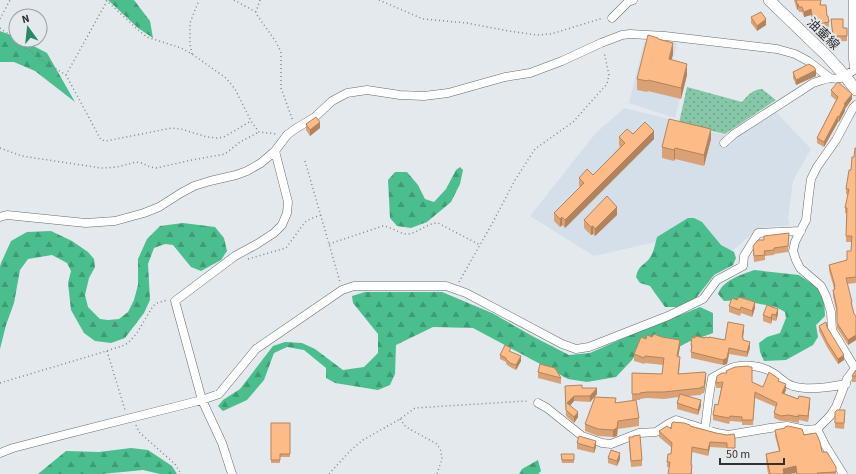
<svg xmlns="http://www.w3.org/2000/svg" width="856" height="474" viewBox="0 0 856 474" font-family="'Source Sans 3','Noto Sans JP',sans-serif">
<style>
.built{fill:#d4dfea}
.grass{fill:url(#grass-dots)}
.forest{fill:url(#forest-firs)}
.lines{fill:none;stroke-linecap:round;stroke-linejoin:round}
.minor-casing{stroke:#676c70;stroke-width:9}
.secondary-casing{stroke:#676c70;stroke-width:12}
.path{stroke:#84878b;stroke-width:1.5;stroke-dasharray:1 3;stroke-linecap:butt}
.minor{stroke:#fff;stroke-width:8}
.secondary{stroke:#fff;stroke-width:11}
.wall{fill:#daa274}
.shaded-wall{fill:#b1845e}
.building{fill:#fdbc87;stroke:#b1845e}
.labels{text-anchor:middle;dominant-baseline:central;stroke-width:4;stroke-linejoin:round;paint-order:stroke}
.street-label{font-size:13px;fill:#2f3133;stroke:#e4e9ee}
</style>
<defs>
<pattern id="grass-dots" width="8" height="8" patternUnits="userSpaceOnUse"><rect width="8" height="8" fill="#85c7a6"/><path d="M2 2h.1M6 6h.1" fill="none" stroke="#6da288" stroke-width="1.8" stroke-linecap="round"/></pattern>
<pattern id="forest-firs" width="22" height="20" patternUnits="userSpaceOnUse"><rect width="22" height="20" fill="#4abe8c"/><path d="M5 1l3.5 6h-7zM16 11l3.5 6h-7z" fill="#3e9b73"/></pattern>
</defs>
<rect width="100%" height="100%" fill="#e4e9ee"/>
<path class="built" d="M 644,42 L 677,43 L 671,71 L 686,75 L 675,118 L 629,103 Z
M 624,108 L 677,121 L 677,123 L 725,135 L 720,144 L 730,145 L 740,133 L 775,111 L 811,149 L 793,181 L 788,219 L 790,225 L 759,228 L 731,252 L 690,234 L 594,256 L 530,216 L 595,134 Z"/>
<path class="grass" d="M 687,87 L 742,102 C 747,96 753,89 762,89 L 776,100 L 725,134 L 679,123 Z"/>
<path class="forest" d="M 108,0 L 134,0 L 150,21 L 153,38 L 138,28 Z
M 0,31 L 16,37 L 16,40 L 22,40 L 47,53 L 75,102 L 35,71 L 14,62 L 0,62 Z
M 460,167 L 463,170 L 460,184 L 451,202 L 427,222 L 411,228 L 397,226 L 390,218 L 388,180 L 395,172 L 407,172 L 418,185 L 425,199 L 434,202 L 446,189 L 456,170 Z
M 688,218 L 694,218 L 702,222 L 721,245 L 734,252 L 736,258 L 733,265 L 714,275 L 696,298 L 677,307 L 665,307 L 650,286 L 640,283 L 636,277 C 639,265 642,267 649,259 C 654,253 655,244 657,237 Z
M 183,223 L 215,227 L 224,238 L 227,251 L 221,260 L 201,271 L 191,267 L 173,245 L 165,244 L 154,248 L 148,264 L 150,300 L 144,313 L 125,338 L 111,343 L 95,341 L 84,333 L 71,310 L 68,283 L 71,271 L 67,263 L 52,255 L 28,259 L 20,270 L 14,303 L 6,325 L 0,349 L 0,267 L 1,263 L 11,241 L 27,232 L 51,231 L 72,241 L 88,252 L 94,259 L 95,267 L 89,278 L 85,295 L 88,307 L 100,319 L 108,320 L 119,319 L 128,312 L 134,300 L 138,285 L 138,259 L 147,239 L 160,226 Z
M 754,270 L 799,275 L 817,287 L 824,299 L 825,316 L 816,325 L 818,337 L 813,345 L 786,360 L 764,361 L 760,352 L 759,343 L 767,337 L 780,333 L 786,318 L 785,312 L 776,307 L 740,300 L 724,301 L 718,294 C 723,280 741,275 754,270 Z
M 365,292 L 442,292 L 492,313 L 534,337 L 569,355 L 590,353 L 626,337 L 700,307 L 713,313 L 713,333 L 688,342 L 679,347 L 642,344 L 632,360 L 616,377 L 587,382 L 568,379 L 473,328 L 433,327 L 396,345 L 395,374 L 390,385 L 378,390 L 335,383 L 326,378 L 326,368 L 304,350 L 287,347 L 274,353 L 264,380 L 247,400 L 223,411 L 218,406 L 223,400 L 240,389 L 273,346 L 285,342 L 302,343 L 315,349 L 343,370 L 364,367 L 378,353 L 378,334 L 353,303 L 352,296 Z
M 131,448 L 148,450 L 172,466 L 177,474 L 160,474 L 143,470 L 102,474 L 38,474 L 66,451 L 99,452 Z
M 538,460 L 541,471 L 538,474 L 519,474 L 522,469 Z"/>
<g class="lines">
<g class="minor-casing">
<path id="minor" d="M 853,0 L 853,59 L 854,69
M 612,18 L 628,2 L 633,0
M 724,143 L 734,134 L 813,83 L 822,80 L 830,78
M 0,217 L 7,215 L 86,223 L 115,221 L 144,213 L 159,207 L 181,193 L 194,186 L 210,181 L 236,175 L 247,171 L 261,163 L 275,151 L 287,135 L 295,129 L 315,117 L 332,101 L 347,93 L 367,90 L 400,95 L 424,96 L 448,93 L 505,77 L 530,73 L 562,61 L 601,43 L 622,35 L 630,34 L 665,36 L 777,49 L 795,54 L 808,61 L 830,78 C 843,81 846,74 856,69
M 855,368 L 832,330 L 831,312 L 826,296 L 821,286 L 800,268 L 796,260 L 793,251 L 795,242 L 806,220 L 809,194 L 811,179 L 817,167 L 836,140 L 853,108 L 856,105
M 538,403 L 547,408 L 582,436 L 602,443 L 611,444 L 639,433 L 656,432 L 668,424 L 676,420 L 717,433 L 728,435 L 770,428 L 787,426 L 806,430 L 817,429 L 830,416 L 836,407 L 847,379 L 856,367
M 705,429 L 709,396 L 712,378 C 719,374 727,369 734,367 C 746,364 763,366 773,373 C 780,377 785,384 793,386 C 808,391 831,387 846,384
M 817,429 L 825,445 L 843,474
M 0,453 L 13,448 L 67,434 L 202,400 L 219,394 L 256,349 L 342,290 L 354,286 L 446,286 L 466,293 L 562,344 L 576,349 L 589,347 L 668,316 L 703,299 L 717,280 L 743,266 L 744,256 L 758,233 L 801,231
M 232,474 L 222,443 L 202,400 L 175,301 L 235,256 L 257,244 L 274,233 L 282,225 L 287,213 L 288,202 L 275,151"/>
</g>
<g class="secondary-casing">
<path id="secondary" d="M 769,0 L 827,56 L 845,76 L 856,90"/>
</g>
<path class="path" d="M 106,0 L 137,29 L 147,37 L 181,48 L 192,54 L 226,78 L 235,89 L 251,121 L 259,132 L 277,134
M 234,0 L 256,12
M 260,0 L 256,12 L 257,15 L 276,42 L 281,52 L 281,88 L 293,121
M 379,0 L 423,19 L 467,23 L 509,31 L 537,35 L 551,34 L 603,18
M 0,19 L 10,0
M 0,28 L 16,39
M 17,40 L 37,57 L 66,75 L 101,140 L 106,141 L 172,128 L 181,129 L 207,137 L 217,138 L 224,137 L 251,121
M 192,54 L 190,44 L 190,23 L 199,0
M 66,75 L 107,1
M 0,148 L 22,156 L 101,168 L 117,167 L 136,162 L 142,163 L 150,167 L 156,168 L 192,160 L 225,154 L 240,142 L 259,132
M 305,161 L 340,282
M 329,244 L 383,226 C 392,227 399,234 408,234 C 418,233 427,223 438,223 L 480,245
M 248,259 L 286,248 L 305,222 L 310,219 L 321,215
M 459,282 L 493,222 L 515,180 L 535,149 L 573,122 L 607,84 L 609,75 L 604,52
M 107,351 L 125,410
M 0,383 L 100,353 L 122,346 L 128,343 L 137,333 L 153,306 L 157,303 L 167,300
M 400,419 L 406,427 L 437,444 L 441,451 L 442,459 L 437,474
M 136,425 L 139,432 L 175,464 L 181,474
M 329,474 L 351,450 L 363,440 L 400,419 L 415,408 L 525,401 L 529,402"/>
<use href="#minor" class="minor"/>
<use href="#secondary" class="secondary"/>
</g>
<path class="wall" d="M 794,0 L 821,0 L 821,5 L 827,16 L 829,22 L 829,28 L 818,30 L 818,28 L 813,29 L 811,15 L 804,17 L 802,12 L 799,12 L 798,9 L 797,10 Z
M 751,17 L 766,25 L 757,31 L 751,23 Z
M 831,19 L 843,28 L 847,36 L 847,41 L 833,42 Z
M 658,39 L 673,54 L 671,60 L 687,75 L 681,99 L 648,91 L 647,92 L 637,90 L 637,79 Z
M 793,72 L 816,76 L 796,85 L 793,78 Z
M 831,90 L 852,99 L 845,109 L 845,111 L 839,122 L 838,122 L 824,147 L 817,143 L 817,138 L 836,100 L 831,96 Z
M 306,124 L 320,128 L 310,136 L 306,130 Z
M 633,134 L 654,139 L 565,228 L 562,225 L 560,227 L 554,221 L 554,213 L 580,187 L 579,186 L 579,178 L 593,175 L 620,147 L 619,145 L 619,137 Z
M 711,139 L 704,166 L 675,159 L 674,161 L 662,158 L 662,147 Z
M 856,148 L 856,283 L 847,284 L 852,307 L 854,314 L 856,316 L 856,340 L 848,345 L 837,328 L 837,314 L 833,296 L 833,290 L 834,290 L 834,288 L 829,271 L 829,265 L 847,260 L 851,251 L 852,242 L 846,242 L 846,213 L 845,213 L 845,208 L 848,195 L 846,194 L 846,189 Z
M 617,215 L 595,236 L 593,234 L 591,235 L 584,228 L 584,220 Z
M 789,239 L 788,252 L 774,254 L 774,255 L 765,256 L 765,260 L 754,262 L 753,246 Z
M 729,306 L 755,308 L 752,317 L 741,313 L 740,316 L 729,312 Z
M 778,309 L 778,314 L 776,321 L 772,320 L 771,324 L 763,321 L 763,315 Z
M 819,326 L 827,327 L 844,360 L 838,364 L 827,347 L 819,331 Z
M 744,330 L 743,337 L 743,340 L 750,348 L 747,357 L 729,354 L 727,364 L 723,365 L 691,358 L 691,345 L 695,338 L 725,340 Z
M 646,339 L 680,347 L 678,357 L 680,363 L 679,374 L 706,379 L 704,393 L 701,394 L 701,395 L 688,396 L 701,406 L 698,415 L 677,409 L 677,403 L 679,397 L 664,399 L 647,398 L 640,399 L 640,400 L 632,400 L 632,373 L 662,374 L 663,365 L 645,363 L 644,364 L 634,361 L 634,354 Z
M 511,352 L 521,361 L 516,370 L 510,367 L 506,364 L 506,362 L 500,359 L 500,355 Z
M 856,370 L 856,382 L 852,382 L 852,376 Z
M 538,372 L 561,378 L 561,384 L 538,378 Z
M 779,381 L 786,390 L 784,394 L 810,403 L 808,422 L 799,420 L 799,423 L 788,421 L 781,421 L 774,418 L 774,413 L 776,407 L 755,398 L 753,425 L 742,425 L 742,422 L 730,421 L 729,424 L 713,420 L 713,415 L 718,405 L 721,388 L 716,388 L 716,383 L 752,382 L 763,387 Z
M 565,392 L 597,394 L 590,402 L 574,401 L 570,406 L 578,417 L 574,423 L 566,416 Z
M 616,403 L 639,418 L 639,426 L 618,429 L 617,436 L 613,437 L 598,436 L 585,431 L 585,424 Z
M 845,416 L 844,429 L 835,428 L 835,423 Z
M 271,423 L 290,423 L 290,457 L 280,457 L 280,463 L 271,463 Z
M 690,426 L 735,438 L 735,453 L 727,453 L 727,448 L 710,447 L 708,456 L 692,452 L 691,465 L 692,471 L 692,474 L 668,474 L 669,467 L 667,467 L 667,462 L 671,454 L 671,447 L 659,437 L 659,431 Z
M 775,430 L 804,435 L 822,452 L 836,467 L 836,474 L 796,474 L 796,473 L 789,474 L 768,474 L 766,460 L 766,454 L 779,451 L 775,436 Z
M 633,437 L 642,460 L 642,466 L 631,467 L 629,443 Z
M 577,443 L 596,447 L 594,453 L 577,449 Z
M 561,454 L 574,454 L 574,463 L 562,463 Z
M 608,458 L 620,459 L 617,466 L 608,463 Z"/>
<path class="shaded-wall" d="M 797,4 L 798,4 L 798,9 L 797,10 Z
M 811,9 L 811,15 L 804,17 L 804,12 Z
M 766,19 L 766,25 L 757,31 L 757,26 Z
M 673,43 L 673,54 L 669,70 L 669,59 Z
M 687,64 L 687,75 L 681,99 L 681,88 Z
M 816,70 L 816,76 L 796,85 L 796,80 Z
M 852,94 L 852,99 L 845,109 L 845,111 L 839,122 L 839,117 L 844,104 Z
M 838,116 L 838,122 L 824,147 L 824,142 Z
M 320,122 L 320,128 L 310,136 L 310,130 Z
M 711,129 L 711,139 L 704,166 L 704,155 Z
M 654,131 L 654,139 L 565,228 L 565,220 Z
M 675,148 L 675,159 L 674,161 L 674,150 Z
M 617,207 L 617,215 L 595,236 L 595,229 Z
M 562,217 L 562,225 L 560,227 L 560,219 Z
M 593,226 L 593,234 L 591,235 L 591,227 Z
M 755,302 L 755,308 L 752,317 L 752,311 Z
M 778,309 L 778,314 L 776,321 L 776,315 Z
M 772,314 L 772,320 L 771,324 L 771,318 Z
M 744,325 L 744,330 L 742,343 L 742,337 Z
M 856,335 L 856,340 L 848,345 L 848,340 Z
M 680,340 L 680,347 L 677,363 L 677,356 Z
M 750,342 L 750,348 L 747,357 L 747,352 Z
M 729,348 L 729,354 L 727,364 L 723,365 L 723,360 Z
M 844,355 L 844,360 L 838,364 L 838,359 Z
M 521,356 L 521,361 L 516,370 L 516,365 Z
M 706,373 L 706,379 L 704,393 L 704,387 Z
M 786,384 L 786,390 L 782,399 L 782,393 Z
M 597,388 L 597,394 L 590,402 L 590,396 Z
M 574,396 L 574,401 L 567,409 L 567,403 Z
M 810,398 L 810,403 L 808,422 L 808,416 Z
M 701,400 L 701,406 L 698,415 L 698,410 Z
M 578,412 L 578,417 L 574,423 L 574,417 Z
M 618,421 L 617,436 L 613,437 L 613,430 Z
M 596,441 L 596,447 L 594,453 L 594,448 Z
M 710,442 L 710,447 L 708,456 L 708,450 Z
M 620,453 L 620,459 L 617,466 L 617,461 Z
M 796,466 L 796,473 L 789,474 L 783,474 L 783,469 Z"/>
<path class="building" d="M 796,0 L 821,0 L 820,5 L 826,5 L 827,16 L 828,16 L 829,22 L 818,24 L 818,23 L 813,23 L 811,9 L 804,12 L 802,7 L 799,7 L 798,4 L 797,4 Z
M 761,12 L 766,19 L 757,26 L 751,17 Z
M 831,19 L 843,19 L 843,28 L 847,28 L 847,36 L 833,36 Z
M 648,35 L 658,38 L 658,39 L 673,43 L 669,59 L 687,64 L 681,88 L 648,80 L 647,81 L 637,79 Z
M 809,64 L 810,65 L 811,65 L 814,67 L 816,70 L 796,80 L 793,72 Z
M 838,82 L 852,94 L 844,104 L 845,105 L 839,117 L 838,116 L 824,142 L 817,138 L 838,97 L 831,90 Z
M 316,117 L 320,122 L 310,130 L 306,124 Z
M 669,119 L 711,129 L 704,155 L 675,148 L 674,150 L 662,147 Z
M 645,122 L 654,131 L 565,220 L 562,217 L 560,219 L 554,213 L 584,183 L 579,178 L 587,169 L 593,175 L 625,143 L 619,137 L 627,129 L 633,134 Z
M 855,148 L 856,148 L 856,277 L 846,278 L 852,302 L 851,302 L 854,314 L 856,316 L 856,335 L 848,340 L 837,323 L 837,308 L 833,290 L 835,289 L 834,286 L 835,286 L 829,265 L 847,260 L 847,251 L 851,251 L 852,236 L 846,236 L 847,208 L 845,208 L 849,189 L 846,189 L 849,170 L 851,170 L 852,157 L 854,157 Z
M 607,196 L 617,207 L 595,229 L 593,226 L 591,227 L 584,220 Z
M 789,233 L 788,246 L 774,248 L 774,250 L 764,251 L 765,255 L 754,256 L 753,246 L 758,240 L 764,240 L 764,236 Z
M 739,297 L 755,302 L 752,311 L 741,307 L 740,310 L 729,306 L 732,298 L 737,300 Z
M 767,305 L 778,309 L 776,315 L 772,314 L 771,318 L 763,315 Z
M 728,322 L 744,325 L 742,337 L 743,337 L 743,340 L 750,342 L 747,352 L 729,348 L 727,358 L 723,360 L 691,352 L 692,345 L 691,345 L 692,337 L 695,338 L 695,336 L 705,338 L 705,337 L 709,338 L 709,337 L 725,340 Z
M 826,322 L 827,327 L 844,355 L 838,359 L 827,342 L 819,326 Z
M 654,334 L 662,337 L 680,340 L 677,356 L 680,357 L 678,374 L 705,372 L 705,373 L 706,373 L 704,387 L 701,387 L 701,388 L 664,392 L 647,392 L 640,393 L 640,394 L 632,394 L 632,373 L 662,374 L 664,358 L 645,356 L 644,358 L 634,354 L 641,337 L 646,339 L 647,335 L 652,337 Z
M 505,345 L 511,348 L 509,351 L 521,356 L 516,365 L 510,363 L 506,359 L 506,358 L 500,355 Z
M 540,364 L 555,368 L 561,378 L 538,372 Z
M 749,366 L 749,367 L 752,367 L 752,382 L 763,387 L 769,372 L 779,379 L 778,381 L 786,384 L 782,393 L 798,399 L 799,396 L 810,398 L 808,416 L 798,415 L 799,417 L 788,415 L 781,416 L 774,413 L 777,403 L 755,392 L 753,420 L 742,420 L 742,417 L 730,416 L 729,418 L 713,415 L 715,404 L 718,405 L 723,382 L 716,383 L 717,376 L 722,373 L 727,373 L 726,371 L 735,367 Z
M 856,370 L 856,376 L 852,376 Z
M 582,385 L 582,388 L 597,388 L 590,396 L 574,396 L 567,403 L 578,412 L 574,417 L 566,410 L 565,386 Z
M 680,394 L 701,400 L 698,410 L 677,403 Z
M 595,397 L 616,398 L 615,403 L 636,400 L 639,418 L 618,421 L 617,428 L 613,430 L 598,429 L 585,424 Z
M 837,410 L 845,410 L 844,423 L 835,423 L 835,412 Z
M 673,422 L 684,423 L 690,425 L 690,426 L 716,433 L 727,435 L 734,434 L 735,438 L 735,448 L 727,448 L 727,443 L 710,442 L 708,450 L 692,447 L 691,465 L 692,465 L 691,474 L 668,474 L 670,462 L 667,462 L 668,454 L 671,454 L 672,443 L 659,431 L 667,426 L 671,429 L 672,423 Z
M 271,423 L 290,423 L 290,454 L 280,454 L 280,460 L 271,460 Z
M 788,426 L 802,429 L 804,435 L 816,433 L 820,442 L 822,452 L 827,452 L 836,467 L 836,472 L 817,473 L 818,474 L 797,474 L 796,466 L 783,469 L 784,474 L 770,474 L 766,454 L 780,451 L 775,430 L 785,428 L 785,427 Z
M 640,435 L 642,460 L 631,461 L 629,437 L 633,437 L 633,436 Z
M 579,436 L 596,441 L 594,448 L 577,443 Z
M 611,450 L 620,453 L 617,461 L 608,458 Z
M 561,454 L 574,454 L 574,460 L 562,460 Z"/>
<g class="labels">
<g class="street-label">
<text transform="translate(823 34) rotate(44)">油壷線</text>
</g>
</g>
<g transform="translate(28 28) rotate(345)"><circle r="19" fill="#e4e9ee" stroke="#9c9fa3"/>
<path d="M0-3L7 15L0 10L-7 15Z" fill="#288963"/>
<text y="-6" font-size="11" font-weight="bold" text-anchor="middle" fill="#2f3133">N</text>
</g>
<path d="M720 458v6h64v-6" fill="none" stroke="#2f3133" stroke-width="2"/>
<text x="726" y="458" font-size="12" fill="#2f3133" stroke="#e4e9ee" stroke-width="3" paint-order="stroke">50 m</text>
</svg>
